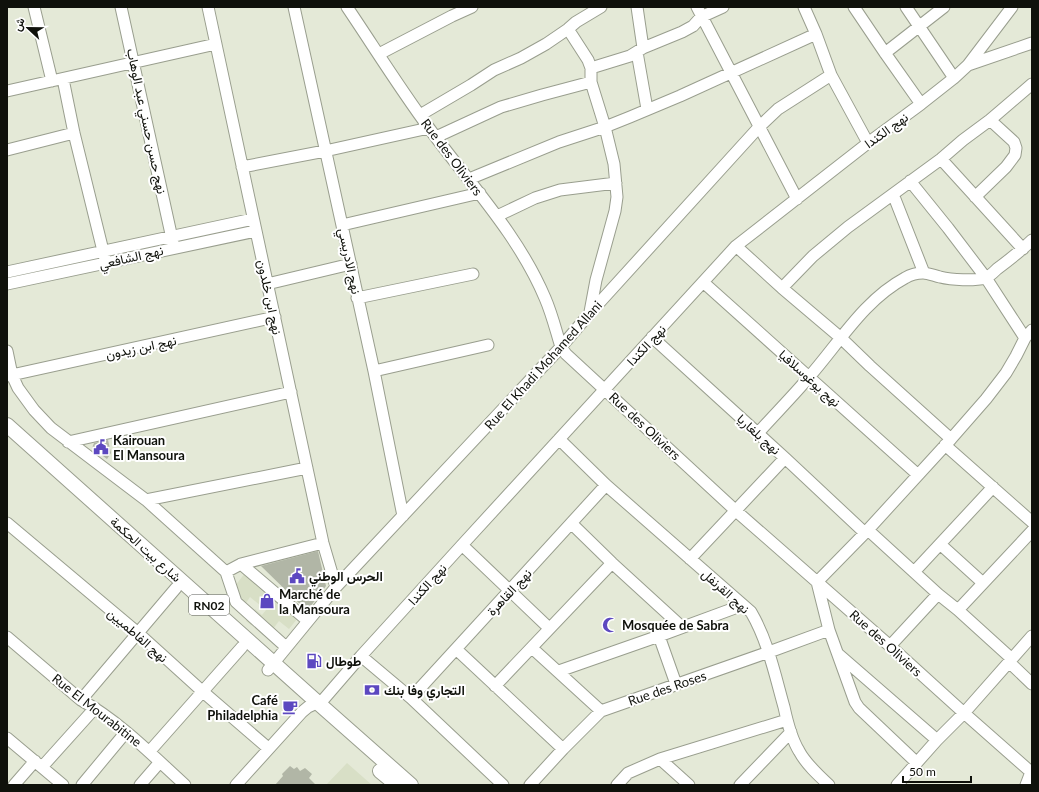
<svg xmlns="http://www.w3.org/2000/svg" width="1039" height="792" viewBox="0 0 1039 792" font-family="Lato,Vazirmatn,sans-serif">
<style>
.built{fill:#d8dfc6}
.building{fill:#b1b6a6}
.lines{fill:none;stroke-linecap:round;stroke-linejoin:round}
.minor-casing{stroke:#999e8e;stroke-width:13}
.major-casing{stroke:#999e8e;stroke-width:16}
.minor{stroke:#fff;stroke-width:11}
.major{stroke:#fff;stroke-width:14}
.labels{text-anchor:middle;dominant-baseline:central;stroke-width:4;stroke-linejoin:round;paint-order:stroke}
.shield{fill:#fff;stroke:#575854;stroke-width:1}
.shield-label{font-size:12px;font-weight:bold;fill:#0f110b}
.street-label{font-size:13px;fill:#0f110b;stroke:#fff}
.poi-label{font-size:13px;font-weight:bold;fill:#0f110b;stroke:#fff;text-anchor:start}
</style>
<rect width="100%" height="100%" fill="#e4e9d7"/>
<path class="built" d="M 245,573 L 296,615 L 297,619 L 289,629 L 279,621 L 273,629 L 267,622 L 261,628 L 254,623 L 251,625 L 246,621 L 255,609 L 262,615 L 266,610 L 250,597 L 244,606 L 233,597 L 239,590 L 235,586 Z
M 347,763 L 372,785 L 326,785 Z"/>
<path class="building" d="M 108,440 L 111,453 L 107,459 L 92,448 L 94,443 Z
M 318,551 L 326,586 L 310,607 L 306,610 L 261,566 Z
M 290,766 L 294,769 L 297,767 L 300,771 L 305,768 L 312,774 L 309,778 L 316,785 L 275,785 L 283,776 L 282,774 Z"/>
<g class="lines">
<g class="minor-casing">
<path id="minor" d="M 34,7 L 52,81
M 121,7 L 173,243
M 208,7 L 323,543 L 336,587
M 294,7 L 374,371 L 403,516
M 347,7 C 374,47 400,89 429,128 C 469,183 518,234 545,298 C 552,314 556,331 561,347 L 566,354 L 735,510 L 890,646 L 964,713 L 1032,773
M 637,7 L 643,48
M 697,7 L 797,199
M 804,7 L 816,34 L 831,75 L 868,143
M 854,7 L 885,53 L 921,104
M 906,7 L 954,78
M 568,29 L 588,60 L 591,68 L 591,82 L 605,127 L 614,164 L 617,197 L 615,211 L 596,280 L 590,312
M 637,52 L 647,109
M 885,53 L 944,7
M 379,54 L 452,16 L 472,7
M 968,65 L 1012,7
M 591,68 L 630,56 L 643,48 L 682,32 L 693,26 L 701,17 L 723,7
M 63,79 L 74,133 L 105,259
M 7,91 L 216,44
M 420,115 L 471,85 L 494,70 L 521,58 L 546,44 L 568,29 L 576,22 L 601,7
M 436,137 L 501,107 L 542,95 L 591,82
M 7,150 L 74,133
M 941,159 L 1023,249
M 242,167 L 325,151 L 429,128
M 469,179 L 559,142 L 605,127 L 630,117 L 680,96 L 816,34
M 910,181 L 948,228 L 986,278 L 1025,338
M 893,194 L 924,273
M 975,197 L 1006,167 L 1015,155 L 1016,148 L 1014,142 L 990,120
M 497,216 L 535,198 L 560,190 L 616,183
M 342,225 L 480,193
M 736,246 L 782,288 L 841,338 L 870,366 L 951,439
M 7,272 L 253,219
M 703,282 L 917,474
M 7,284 L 256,231
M 267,284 L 351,264
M 782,288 L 813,256 L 848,227 L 941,159 L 963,140 L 990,120 L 1032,84
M 357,298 L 473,274
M 652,337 L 785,458 L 865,533
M 7,351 L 12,375 L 18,388 L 34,410 L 51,428 L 146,500 L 226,572 L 241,564 L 323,543
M 374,371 L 488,345
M 7,376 L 275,317
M 758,433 C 775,414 793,396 809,377 C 839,343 864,300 905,278 C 910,275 917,273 923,273 C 928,273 935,276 940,277 C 952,280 974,281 985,278 C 989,277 994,272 997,269 C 1009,260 1021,251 1032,240
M 559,439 L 606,485 L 751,612 C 768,641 775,675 784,707 C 787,721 791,738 799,751 C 806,764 818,775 829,785
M 68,442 L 291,392
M 945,445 L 1032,522
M 146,500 L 307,468
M 7,523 L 138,633 L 202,691 L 268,748
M 572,524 L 612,563 L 682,627
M 868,530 L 938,594 L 958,610 L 1012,659
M 940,544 L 983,583
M 462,545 L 549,628
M 690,559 L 785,458
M 241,564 L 308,621
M 226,572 L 236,602 L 286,647
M 914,572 L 993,487
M 958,610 L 1032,531
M 659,636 L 676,684
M 7,637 L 81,700 C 120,722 152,755 185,785
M 890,646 L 938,594
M 532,648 L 601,711
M 456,649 L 563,749
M 838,654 L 937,740
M 361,656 L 411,698 L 503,785
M 1009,662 L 1032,684
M 268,670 L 336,587 L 561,347 L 590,313 L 759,127 L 778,109 L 831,75
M 559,671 L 659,636 L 743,605
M 495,686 L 612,563
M 411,698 L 606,485
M 81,700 L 176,588
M 7,738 L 63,785
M 149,752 L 242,647
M 660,759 L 689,785
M 917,763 L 859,708 L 855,702 L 829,630 L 817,582 L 865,533 L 951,439 L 986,399 L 1006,373 L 1016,356 L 1025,338 L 1032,330
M 42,767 L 95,708
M 14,785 L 35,761
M 82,785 L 126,732
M 140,785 L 160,762
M 236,785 L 302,712 L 308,707 L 323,700 L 361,656 L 462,545 L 736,246 L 868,143 L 921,104 L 954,78 L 968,65 L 1032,43
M 530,785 L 563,749 L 601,711 L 769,652 L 829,630
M 617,785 L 628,773 L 660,759 L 787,720
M 740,785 L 791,732
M 897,785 L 937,740 L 964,713 L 1032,636
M 1026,785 L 1031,772"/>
</g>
<g class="major-casing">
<path id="major" d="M 7,425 L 317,702 L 411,785
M 380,771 L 397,785"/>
</g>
<use href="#minor" class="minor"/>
<use href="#major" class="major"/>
</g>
<defs>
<g id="civic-bare" transform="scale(1.2)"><path d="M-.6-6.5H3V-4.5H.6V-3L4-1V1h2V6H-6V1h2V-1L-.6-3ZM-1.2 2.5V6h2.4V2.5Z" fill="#5c48c0" stroke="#fff" stroke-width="2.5" paint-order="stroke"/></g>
<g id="shop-bare" transform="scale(1.2)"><path d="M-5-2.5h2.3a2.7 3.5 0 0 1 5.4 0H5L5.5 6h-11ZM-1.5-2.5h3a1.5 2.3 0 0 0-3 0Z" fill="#5c48c0" stroke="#fff" stroke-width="2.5" paint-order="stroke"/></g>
<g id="mosque-bare" transform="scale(1.2)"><path d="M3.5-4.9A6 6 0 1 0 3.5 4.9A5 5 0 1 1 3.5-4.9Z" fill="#5c48c0" stroke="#fff" stroke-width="2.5" paint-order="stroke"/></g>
<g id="fuel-bare" transform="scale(1.2)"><path d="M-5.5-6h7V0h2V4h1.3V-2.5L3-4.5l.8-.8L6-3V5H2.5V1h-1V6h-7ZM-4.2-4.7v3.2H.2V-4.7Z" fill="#5c48c0" stroke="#fff" stroke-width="2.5" paint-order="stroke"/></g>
<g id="bank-bare" transform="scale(1.2)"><path d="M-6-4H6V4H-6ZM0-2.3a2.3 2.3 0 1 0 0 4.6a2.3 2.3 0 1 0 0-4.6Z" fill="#5c48c0" stroke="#fff" stroke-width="2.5" paint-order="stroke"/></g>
<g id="cafe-bare" transform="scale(1.2)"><path d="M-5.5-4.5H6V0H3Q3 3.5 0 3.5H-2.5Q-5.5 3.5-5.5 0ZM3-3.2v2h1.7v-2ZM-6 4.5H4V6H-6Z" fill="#5c48c0" stroke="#fff" stroke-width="2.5" paint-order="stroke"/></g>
</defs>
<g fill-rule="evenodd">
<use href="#civic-bare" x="101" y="447"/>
<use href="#civic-bare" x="297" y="576"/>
<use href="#shop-bare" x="267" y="601"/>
<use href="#mosque-bare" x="610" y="625"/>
<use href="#fuel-bare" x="314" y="661"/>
<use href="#bank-bare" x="372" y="690"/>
<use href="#cafe-bare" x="290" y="707"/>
</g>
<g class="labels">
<rect class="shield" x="189" y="595" width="40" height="20" rx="3"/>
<g class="shield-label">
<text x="209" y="605">RN02</text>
</g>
<g class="street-label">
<text transform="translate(147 121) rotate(78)">نهج حسن حسني عبد الوهاب</text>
<text transform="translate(886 130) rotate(-36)">نهج الكندا</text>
<text transform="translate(452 157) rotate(53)">Rue des Oliviers</text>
<text transform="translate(131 257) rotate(-13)">نهج الشافعي</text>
<text transform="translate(350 261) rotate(78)">نهج الادريسي</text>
<text transform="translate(270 297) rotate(78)">نهج ابن خلدون</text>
<text transform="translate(646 345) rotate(-47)">نهج الكندا</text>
<text transform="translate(141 347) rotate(-12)">نهج ابن زيدون</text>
<text transform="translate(543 365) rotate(-48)">Rue El Khadi Mohamed Allani</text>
<text transform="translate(810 378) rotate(42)">نهج يوغوسلافيا</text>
<text transform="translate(645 426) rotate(43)">Rue des Oliviers</text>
<text transform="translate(759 434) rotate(42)">نهج بلغاريا</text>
<text transform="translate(146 549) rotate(42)">شارع بيت الحكمة</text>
<text transform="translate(427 584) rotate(-48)">نهج الكندا</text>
<text transform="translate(726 591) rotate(42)">نهج القرنفل</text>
<text transform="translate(509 592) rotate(-47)">نهج القاهرة</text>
<text transform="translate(138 635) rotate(41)">نهج الفاطميين</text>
<text transform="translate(886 643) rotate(42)">Rue des Oliviers</text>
<text transform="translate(667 688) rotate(-19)">Rue des Roses</text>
<text transform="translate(97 710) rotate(38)">Rue El Mourabitine</text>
</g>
<g class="poi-label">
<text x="113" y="440">Kairouan<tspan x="113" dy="15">El Mansoura</tspan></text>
<text x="309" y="576">الحرس الوطني</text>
<text x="279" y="594">Marché de<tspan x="279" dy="15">la Mansoura</tspan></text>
<text x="622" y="625">Mosquée de Sabra</text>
<text x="326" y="661">طوطال</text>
<text x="384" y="690">التجاري وفا بنك</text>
<text x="278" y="700" text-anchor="end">Café<tspan x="278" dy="15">Philadelphia</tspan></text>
</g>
</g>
<rect width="1039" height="792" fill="none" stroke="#0f110b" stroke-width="16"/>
<g transform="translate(28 28) rotate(292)" stroke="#ffffff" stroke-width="3" paint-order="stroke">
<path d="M0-3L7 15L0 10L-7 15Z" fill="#0f110b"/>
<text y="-6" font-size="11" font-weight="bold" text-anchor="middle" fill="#0f110b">ش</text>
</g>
<path d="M903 776v6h68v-6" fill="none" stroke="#0f110b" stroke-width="2"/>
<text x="909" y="776" font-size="12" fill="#0f110b" stroke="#ffffff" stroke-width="3" paint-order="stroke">50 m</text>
</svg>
